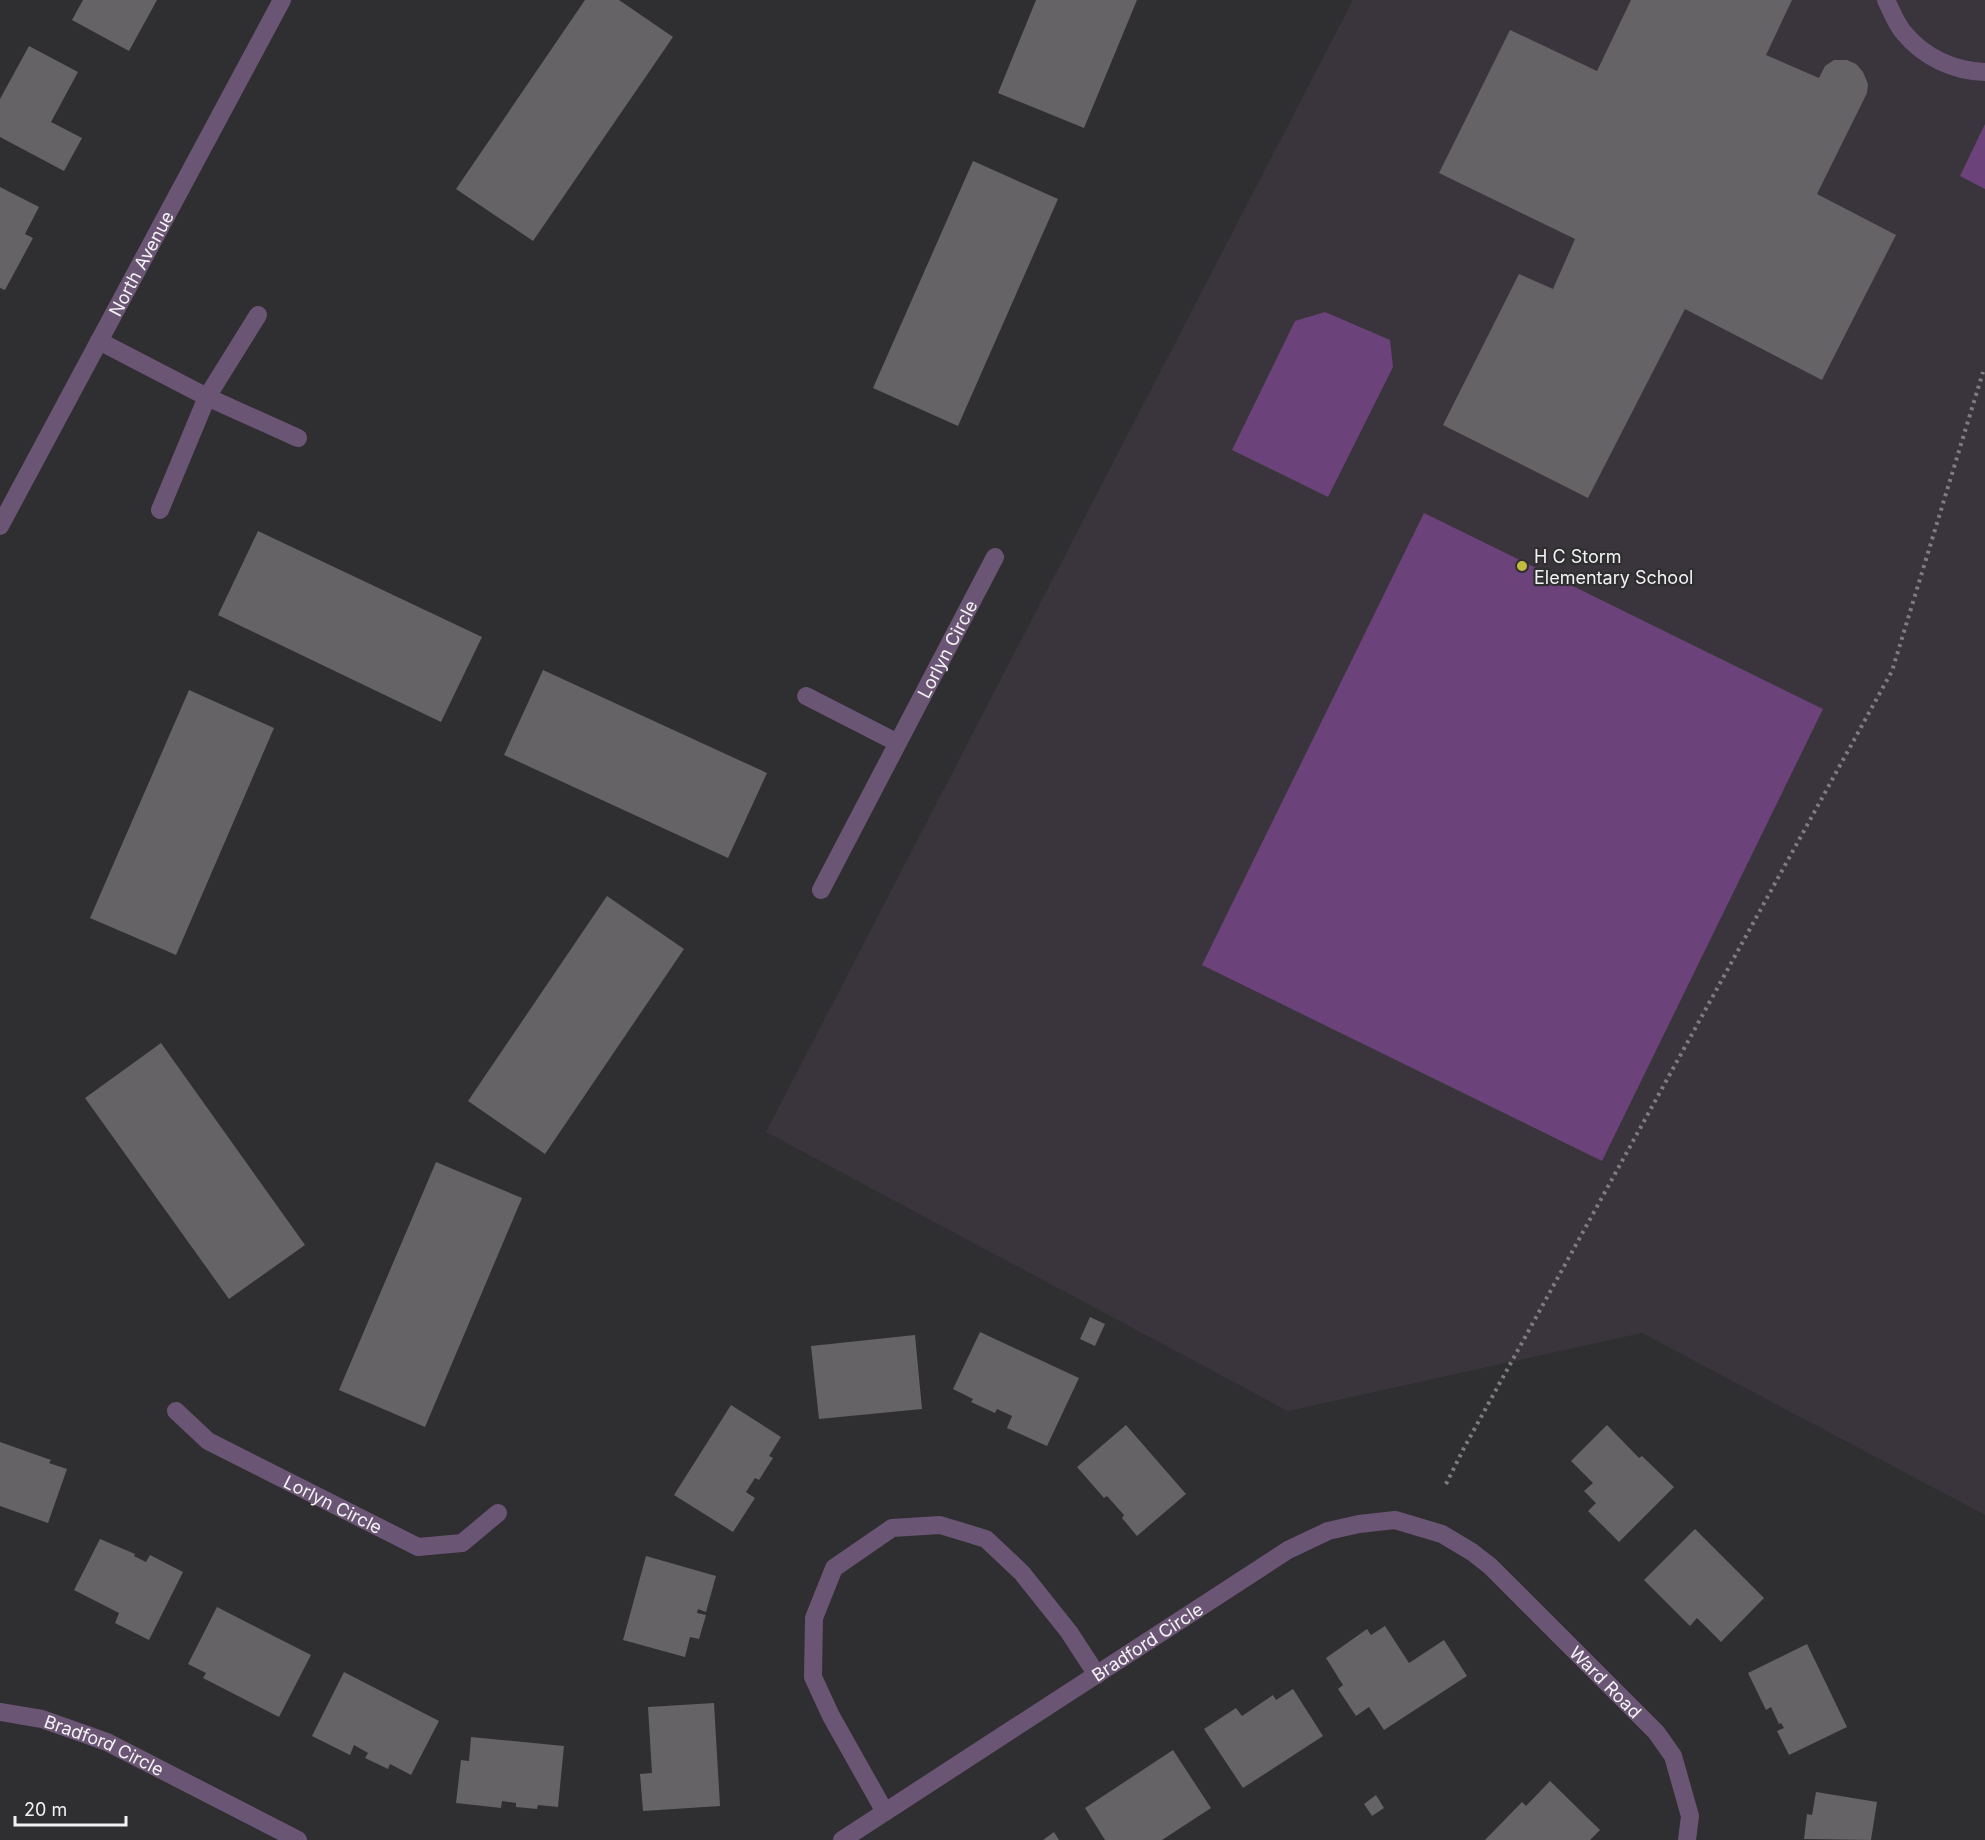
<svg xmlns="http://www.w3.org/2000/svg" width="1985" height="1840" viewBox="0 0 1985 1840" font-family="Inter,sans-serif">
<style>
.built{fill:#3a353c}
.green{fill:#6c427a}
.building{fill:#656365}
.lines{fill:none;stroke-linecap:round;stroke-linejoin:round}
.path{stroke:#7e7d7e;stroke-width:4;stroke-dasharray:3 4.5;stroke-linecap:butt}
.minor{stroke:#6b5574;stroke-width:18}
.poi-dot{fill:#c2bd3f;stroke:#2f2e30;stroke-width:2}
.labels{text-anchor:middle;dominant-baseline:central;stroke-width:4.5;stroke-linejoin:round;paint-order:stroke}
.street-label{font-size:18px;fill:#f3f2f3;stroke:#2f2e30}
.poi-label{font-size:18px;fill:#f3f2f3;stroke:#2f2e30;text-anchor:start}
</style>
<rect width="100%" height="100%" fill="#2f2e30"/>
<path class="built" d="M 1353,0 L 1985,0 L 1985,1515 L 1642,1333 L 1288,1411 L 766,1132 Z"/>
<path class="green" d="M 1985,124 L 1985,189 L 1960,176 Z
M 1325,312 L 1390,340 L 1393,367 L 1328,497 L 1232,450 L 1295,321 Z
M 1424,513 L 1823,709 L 1602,1161 L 1202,965 Z"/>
<path class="building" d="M 83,0 L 157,0 L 129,51 L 72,20 Z
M 585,0 L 619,0 L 673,37 L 533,241 L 456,189 Z
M 1036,0 L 1137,0 L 1084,128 L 998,93 Z
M 1631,0 L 1792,0 L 1766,55 L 1819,78 L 1825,66 L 1834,60 L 1847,60 L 1856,64 L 1863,72 L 1868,84 L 1867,93 L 1817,194 L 1896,235 L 1822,380 L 1685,309 L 1588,498 L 1443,425 L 1519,274 L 1553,289 L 1575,239 L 1439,173 L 1510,30 L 1597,71 Z
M 29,46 L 78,72 L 51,122 L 82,138 L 64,171 L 0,137 L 0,99 Z
M 973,161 L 1058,199 L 958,426 L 873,388 Z
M 0,187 L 39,207 L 25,234 L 33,238 L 5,290 L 0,288 Z
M 258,531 L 482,637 L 441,722 L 218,615 Z
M 543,670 L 767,773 L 728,858 L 504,755 Z
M 189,690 L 274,728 L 176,955 L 90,918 Z
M 607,896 L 684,949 L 545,1154 L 468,1101 Z
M 161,1043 L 305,1245 L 229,1299 L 85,1098 Z
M 436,1162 L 522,1198 L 425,1427 L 339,1390 Z
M 1090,1317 L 1105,1324 L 1095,1346 L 1080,1339 Z
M 980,1332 L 1079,1378 L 1047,1446 L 1007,1428 L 1012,1416 L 997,1409 L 995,1413 L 971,1402 L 973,1399 L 953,1389 Z
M 915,1335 L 922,1409 L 819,1419 L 811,1346 Z
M 731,1405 L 781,1437 L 769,1456 L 773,1458 L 759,1480 L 755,1478 L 746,1492 L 755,1498 L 733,1532 L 674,1495 Z
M 1126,1425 L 1186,1494 L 1137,1536 L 1122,1518 L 1124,1515 L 1107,1496 L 1104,1498 L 1077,1467 Z
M 1607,1425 L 1639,1458 L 1642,1456 L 1674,1487 L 1619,1542 L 1588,1511 L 1596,1503 L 1584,1491 L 1593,1483 L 1571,1461 Z
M 0,1442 L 51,1460 L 49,1463 L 67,1469 L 48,1523 L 0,1506 Z
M 1695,1529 L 1764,1598 L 1721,1642 L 1697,1618 L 1690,1626 L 1644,1580 Z
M 100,1539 L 135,1554 L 134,1556 L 146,1562 L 150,1555 L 183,1572 L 149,1640 L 115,1623 L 119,1613 L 74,1590 Z
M 646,1556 L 716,1576 L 706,1612 L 698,1609 L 697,1613 L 706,1615 L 699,1639 L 690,1637 L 685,1657 L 623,1640 Z
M 217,1607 L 311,1655 L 279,1717 L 203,1678 L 206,1673 L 188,1664 Z
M 1385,1626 L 1409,1663 L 1444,1640 L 1467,1676 L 1384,1730 L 1369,1707 L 1356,1716 L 1338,1689 L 1343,1685 L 1326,1658 L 1367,1629 L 1371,1635 Z
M 1807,1644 L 1847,1727 L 1789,1755 L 1777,1731 L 1784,1728 L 1781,1723 L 1779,1724 L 1771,1707 L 1766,1710 L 1748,1673 Z
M 344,1672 L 439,1721 L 411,1775 L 390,1764 L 388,1769 L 365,1758 L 368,1753 L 354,1745 L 350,1755 L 312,1736 Z
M 1293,1689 L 1323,1736 L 1243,1788 L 1204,1729 L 1236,1708 L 1242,1716 L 1273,1695 L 1276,1700 Z
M 714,1703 L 720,1806 L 643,1811 L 640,1774 L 652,1773 L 648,1707 Z
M 471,1737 L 564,1746 L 558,1807 L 538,1805 L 537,1809 L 516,1807 L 516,1803 L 502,1801 L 501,1808 L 456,1803 L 461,1760 L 469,1761 Z
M 1173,1750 L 1211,1808 L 1162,1840 L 1105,1840 L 1085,1808 Z
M 1550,1781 L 1600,1830 L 1590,1840 L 1485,1840 L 1522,1802 L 1526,1806 Z
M 1816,1792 L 1877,1802 L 1871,1840 L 1804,1839 L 1807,1814 L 1812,1815 Z
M 1376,1795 L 1384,1808 L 1372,1816 L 1364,1804 Z
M 1054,1832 L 1059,1840 L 1043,1840 Z"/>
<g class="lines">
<path class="path" d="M 1446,1484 L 1464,1448 L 1892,671 L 1983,372"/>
<g class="minor">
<path d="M 1886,0 C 1891,10 1896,24 1904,33 C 1924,57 1953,71 1985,72"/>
<path d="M 99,341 L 207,397 L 298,438"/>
<path d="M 160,510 L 207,397 L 258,315"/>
<path id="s1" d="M 0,526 L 282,0"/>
<path d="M 806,696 L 896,742"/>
<path id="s2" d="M 821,890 L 995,557"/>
<path id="s3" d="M 176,1411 L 208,1441 L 418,1547 L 462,1543 L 498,1513"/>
<path id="s4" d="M 0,1712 L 42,1719 L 107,1742 L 298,1840"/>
<path d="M 885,1812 L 831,1716 L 813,1677 L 814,1618 L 834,1568 L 892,1528 L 940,1525 L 986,1539 L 1022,1573 L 1069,1632 L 1097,1675"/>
<path id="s5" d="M 842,1840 L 1288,1550 L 1328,1531 L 1359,1524 L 1395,1520 L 1442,1534 L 1472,1552 L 1490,1566 L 1656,1732 L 1673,1756 L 1690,1816 L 1687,1840"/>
</g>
</g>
<circle class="poi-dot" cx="1522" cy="566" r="6"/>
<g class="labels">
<g class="street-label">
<text stroke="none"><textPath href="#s1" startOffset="298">North Avenue</textPath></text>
<text stroke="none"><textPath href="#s2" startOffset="272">Lorlyn Circle</textPath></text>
<text stroke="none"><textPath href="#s3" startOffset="184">Lorlyn Circle</textPath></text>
<text stroke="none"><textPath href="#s5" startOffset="364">Bradford Circle</textPath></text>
<text stroke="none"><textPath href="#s5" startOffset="915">Ward Road</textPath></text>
<text stroke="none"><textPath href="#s4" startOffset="110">Bradford Circle</textPath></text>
</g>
<g class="poi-label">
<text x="1534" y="556">H C Storm<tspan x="1534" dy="21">Elementary School</tspan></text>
</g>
</g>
<path d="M15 1816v9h111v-9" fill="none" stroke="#f3f2f3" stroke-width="3"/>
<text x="24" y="1816" font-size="18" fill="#f3f2f3" stroke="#2f2e30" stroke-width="4.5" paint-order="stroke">20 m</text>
</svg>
